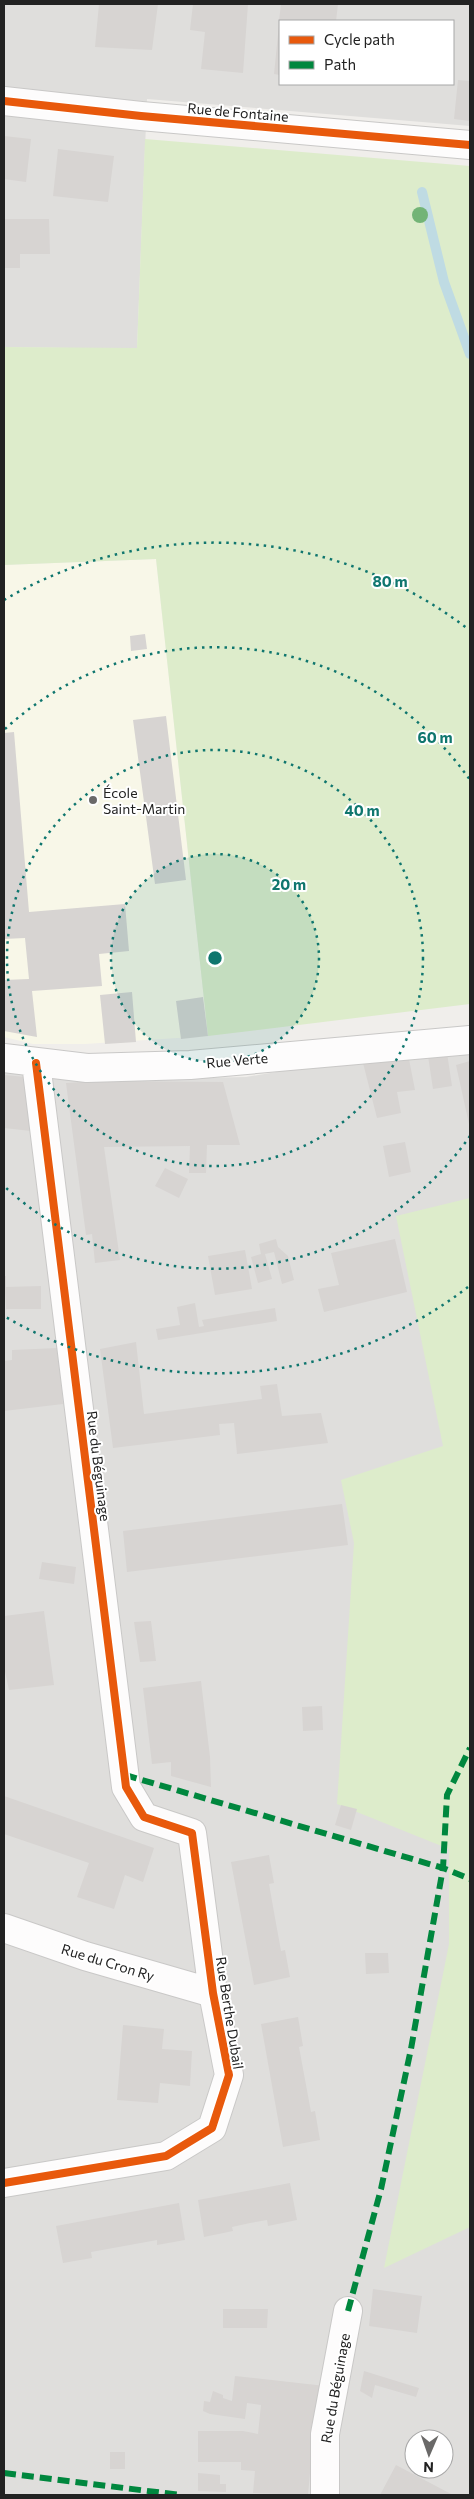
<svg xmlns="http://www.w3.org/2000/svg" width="474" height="2499" viewBox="0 0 474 2499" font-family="Commissioner,sans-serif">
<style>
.residential{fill:#dfdedc;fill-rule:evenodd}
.education{fill:#f8f7e8}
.grass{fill:#ddeccb}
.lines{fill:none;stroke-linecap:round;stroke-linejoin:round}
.stream{stroke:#bfdbe3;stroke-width:10}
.building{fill:#d7d4d2}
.minor-casing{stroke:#c9c8c7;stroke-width:30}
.minor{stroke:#fdfcfc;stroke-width:28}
.quiet{stroke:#00873e;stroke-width:6;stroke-dasharray:12 6;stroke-linecap:butt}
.cycleway-casing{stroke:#fff;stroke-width:11}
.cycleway{stroke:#e8590c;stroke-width:8}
.tree{fill:#73b476}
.ring{fill:none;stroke:#0f766e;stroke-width:2.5;stroke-dasharray:2.5 5}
.poi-dot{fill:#6a6968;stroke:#fff;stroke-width:2}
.labels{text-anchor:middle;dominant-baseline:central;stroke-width:4;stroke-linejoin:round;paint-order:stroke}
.street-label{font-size:14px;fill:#222;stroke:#fff}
.poi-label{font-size:14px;fill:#222;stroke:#fff;text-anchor:start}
.centre{fill:#0f766e;stroke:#fff;stroke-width:2.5}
.ring-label{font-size:15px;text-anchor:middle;font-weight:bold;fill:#0f766e;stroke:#fff;stroke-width:4;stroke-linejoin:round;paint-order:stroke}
</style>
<rect width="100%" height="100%" fill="#f0eeeb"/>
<path class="residential" d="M 4,4 L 470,4 L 470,126 L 147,99 L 137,349 L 4,347 ZM 280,21 L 453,21 L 453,84 L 280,84 Z
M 470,1045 L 470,2495 L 4,2495 L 4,1073 L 103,1080 L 246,1077 L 366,1057 ZM 414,2439 L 444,2439 L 444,2469 L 414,2469 Z"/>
<path class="education" d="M 156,559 L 208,1036 L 85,1044 L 33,1044 L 4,1037 L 4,565 Z"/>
<path class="grass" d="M 145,139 L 470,166 L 470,1004 L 208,1036 L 156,559 L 4,565 L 4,347 L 137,348 Z
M 470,1198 L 470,2227 L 384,2268 L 449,1944 L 449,1849 L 337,1804 L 354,1543 L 341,1480 L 443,1446 L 396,1216 Z"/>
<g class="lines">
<path class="stream" d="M 422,192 L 444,282 L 470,354"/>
</g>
<path class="building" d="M 99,4 L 158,4 L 152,50 L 95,47 Z
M 193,4 L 248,4 L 243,73 L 201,69 L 205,32 L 190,30 Z
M 281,4 L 338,4 L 336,21 L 279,21 Z
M 279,25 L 280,25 L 280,75 L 274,74 Z
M 458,80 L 470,81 L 470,121 L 454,119 Z
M 4,136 L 31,139 L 26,182 L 4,179 Z
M 58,149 L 114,156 L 108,202 L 53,196 Z
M 4,219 L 49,219 L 50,254 L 20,254 L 20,268 L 5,268 Z
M 145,634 L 147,649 L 131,651 L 130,636 Z
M 166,716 L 186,880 L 155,884 L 133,720 Z
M 14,732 L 29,912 L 125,904 L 129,951 L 99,954 L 102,986 L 32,991 L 37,1037 L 4,1031 L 4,980 L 29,979 L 25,938 L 4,939 L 4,733 Z
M 132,992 L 136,1042 L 105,1044 L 100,995 Z
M 203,997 L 208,1036 L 181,1039 L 176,1001 Z
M 447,1053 L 452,1086 L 433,1089 L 428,1056 Z
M 408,1054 L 415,1090 L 397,1092 L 401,1113 L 377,1118 L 362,1059 Z
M 470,1061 L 470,1123 L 469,1124 L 456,1065 Z
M 4,1075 L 26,1077 L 31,1131 L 4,1128 Z
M 98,1081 L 223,1082 L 240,1145 L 207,1145 L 206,1173 L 189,1173 L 190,1146 L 104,1147 L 120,1260 L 95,1263 L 92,1234 L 86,1235 L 66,1083 Z
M 405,1142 L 411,1172 L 389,1177 L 383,1146 Z
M 165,1168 L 188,1179 L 179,1198 L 155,1186 Z
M 276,1239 L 278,1247 L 288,1256 L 294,1280 L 282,1284 L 274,1252 L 265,1254 L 272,1279 L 258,1283 L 251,1257 L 261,1254 L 259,1244 Z
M 395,1239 L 407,1292 L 324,1312 L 318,1289 L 339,1285 L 331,1253 Z
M 245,1250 L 252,1289 L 215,1295 L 208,1256 Z
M 4,1276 L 6,1276 L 6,1287 L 41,1286 L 41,1309 L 6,1309 Z
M 195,1303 L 199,1327 L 204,1326 L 202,1320 L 275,1308 L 277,1321 L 158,1340 L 156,1329 L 180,1325 L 177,1307 Z
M 136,1342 L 144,1414 L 262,1399 L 260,1386 L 277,1384 L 282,1416 L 321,1413 L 328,1443 L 237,1454 L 234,1423 L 219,1424 L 220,1435 L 113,1448 L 100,1349 Z
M 58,1348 L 63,1404 L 4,1411 L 4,1361 L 12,1360 L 12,1350 Z
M 342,1504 L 348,1545 L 127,1572 L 123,1531 Z
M 42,1562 L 76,1567 L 74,1584 L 39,1579 Z
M 44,1611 L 54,1685 L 9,1690 L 4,1667 L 4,1616 Z
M 151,1621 L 156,1661 L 140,1662 L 134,1622 Z
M 201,1681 L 210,1757 L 211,1787 L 171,1776 L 171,1762 L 152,1764 L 143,1688 Z
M 322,1706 L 323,1730 L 303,1731 L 302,1707 Z
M 4,1796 L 154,1848 L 143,1882 L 125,1875 L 114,1909 L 77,1897 L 89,1863 L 4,1834 Z
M 341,1805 L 357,1809 L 351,1830 L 335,1825 Z
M 269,1855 L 274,1883 L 269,1884 L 275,1918 L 281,1951 L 285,1950 L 290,1977 L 254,1985 L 231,1862 Z
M 365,1953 L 388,1953 L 389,1973 L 366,1974 Z
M 298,2017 L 303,2046 L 299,2047 L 311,2112 L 315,2111 L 320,2140 L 283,2147 L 261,2024 Z
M 123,2025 L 164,2029 L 162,2049 L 192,2051 L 190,2086 L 160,2083 L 158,2103 L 117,2100 Z
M 290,2183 L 297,2220 L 268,2226 L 267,2220 L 250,2223 L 232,2227 L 233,2231 L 204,2237 L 198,2200 Z
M 179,2203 L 185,2240 L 157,2245 L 157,2240 L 91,2252 L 92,2258 L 63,2263 L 56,2226 Z
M 373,2289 L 422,2296 L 417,2333 L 369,2326 Z
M 223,2309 L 268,2309 L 267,2328 L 223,2328 Z
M 364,2371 L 419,2388 L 416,2397 L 375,2385 L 372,2398 L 360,2391 Z
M 235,2376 L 325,2386 L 312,2451 L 308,2495 L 253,2493 L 255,2471 L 241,2470 L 241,2462 L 198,2462 L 198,2431 L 243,2431 L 258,2434 L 261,2405 L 247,2403 L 245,2419 L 210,2414 L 203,2411 L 204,2401 L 210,2402 L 213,2391 L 223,2395 L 223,2398 L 232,2401 Z
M 110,2452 L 125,2452 L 125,2469 L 110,2469 Z
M 396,2465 L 453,2495 L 380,2495 Z
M 198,2473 L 220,2475 L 220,2484 L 226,2484 L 226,2492 L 198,2491 Z"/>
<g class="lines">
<g class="minor-casing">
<path id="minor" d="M 4,101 L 141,116 L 470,145
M 4,1058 L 87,1068 L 190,1065 L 470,1040
M 4,1928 L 85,1956 L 213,1993
M 4,2183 L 166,2156 L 212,2128 L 229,2075 L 213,1993 L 192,1833 L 144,1817 L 126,1787 L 36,1063
M 325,2495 L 325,2434 L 348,2311"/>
</g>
<use href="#minor" class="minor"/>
<path class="quiet" d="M 125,1775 L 443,1868 L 470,1879
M 348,2311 L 381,2189 L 411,2049 L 443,1868 L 447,1795 L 470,1748
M 4,2473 L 180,2495"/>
<g class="cycleway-casing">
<path id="cycleway" d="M 4,101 L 141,116 L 470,145
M 4,2183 L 166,2156 L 212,2128 L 229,2075 L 213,1993 L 192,1833 L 144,1817 L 126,1787 L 36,1063"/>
</g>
<use href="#cycleway" class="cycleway"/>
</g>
<circle class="tree" cx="420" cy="215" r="8"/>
<circle cx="215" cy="958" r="104" fill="#0f766e" fill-opacity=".12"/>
<g class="ring">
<circle cx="215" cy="958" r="104"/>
<circle cx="215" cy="958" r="208"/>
<path d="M470 1136A311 311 0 0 1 5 1187M5 729A311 311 0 0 1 470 780"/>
<path d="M468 1287A415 415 0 0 1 4 1316M4 600A415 415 0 0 1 468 629"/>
</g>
<circle class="poi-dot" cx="93" cy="800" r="5"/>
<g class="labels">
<g class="street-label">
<text transform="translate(238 112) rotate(5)">Rue de Fontaine</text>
<text transform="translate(237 1060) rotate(-5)">Rue Verte</text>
<text transform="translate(99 1466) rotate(83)">Rue du Béguinage</text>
<text transform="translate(108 1962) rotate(17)">Rue du Cron Ry</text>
<text transform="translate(230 2013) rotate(81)">Rue Berthe Dubail</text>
<text transform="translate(335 2388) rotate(-80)">Rue du Béguinage</text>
</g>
<g class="poi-label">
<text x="103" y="792">École<tspan x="103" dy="16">Saint-Martin</tspan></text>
</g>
</g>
<circle cx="215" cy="958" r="8" class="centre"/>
<g class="ring-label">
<text x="390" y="587">80 m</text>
<text x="435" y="743">60 m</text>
<text x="362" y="816">40 m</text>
<text x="289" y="890">20 m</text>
</g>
<rect width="474" height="2499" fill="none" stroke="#222222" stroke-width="10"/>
<rect x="279" y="20" width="175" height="65" fill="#ffffff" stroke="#a7a7a7"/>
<rect x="289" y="36" width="25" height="8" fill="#e8590c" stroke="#a7a7a7"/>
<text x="324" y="45" font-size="15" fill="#222222">Cycle path</text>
<rect x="289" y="61" width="25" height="8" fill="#00873e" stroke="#a7a7a7"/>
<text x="324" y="70" font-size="15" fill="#222222">Path</text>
<g transform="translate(429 2454) rotate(182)"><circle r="24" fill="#ffffff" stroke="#a7a7a7"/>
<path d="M0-4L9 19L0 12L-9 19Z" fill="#6a6968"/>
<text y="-8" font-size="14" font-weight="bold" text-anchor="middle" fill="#222222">N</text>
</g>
</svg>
